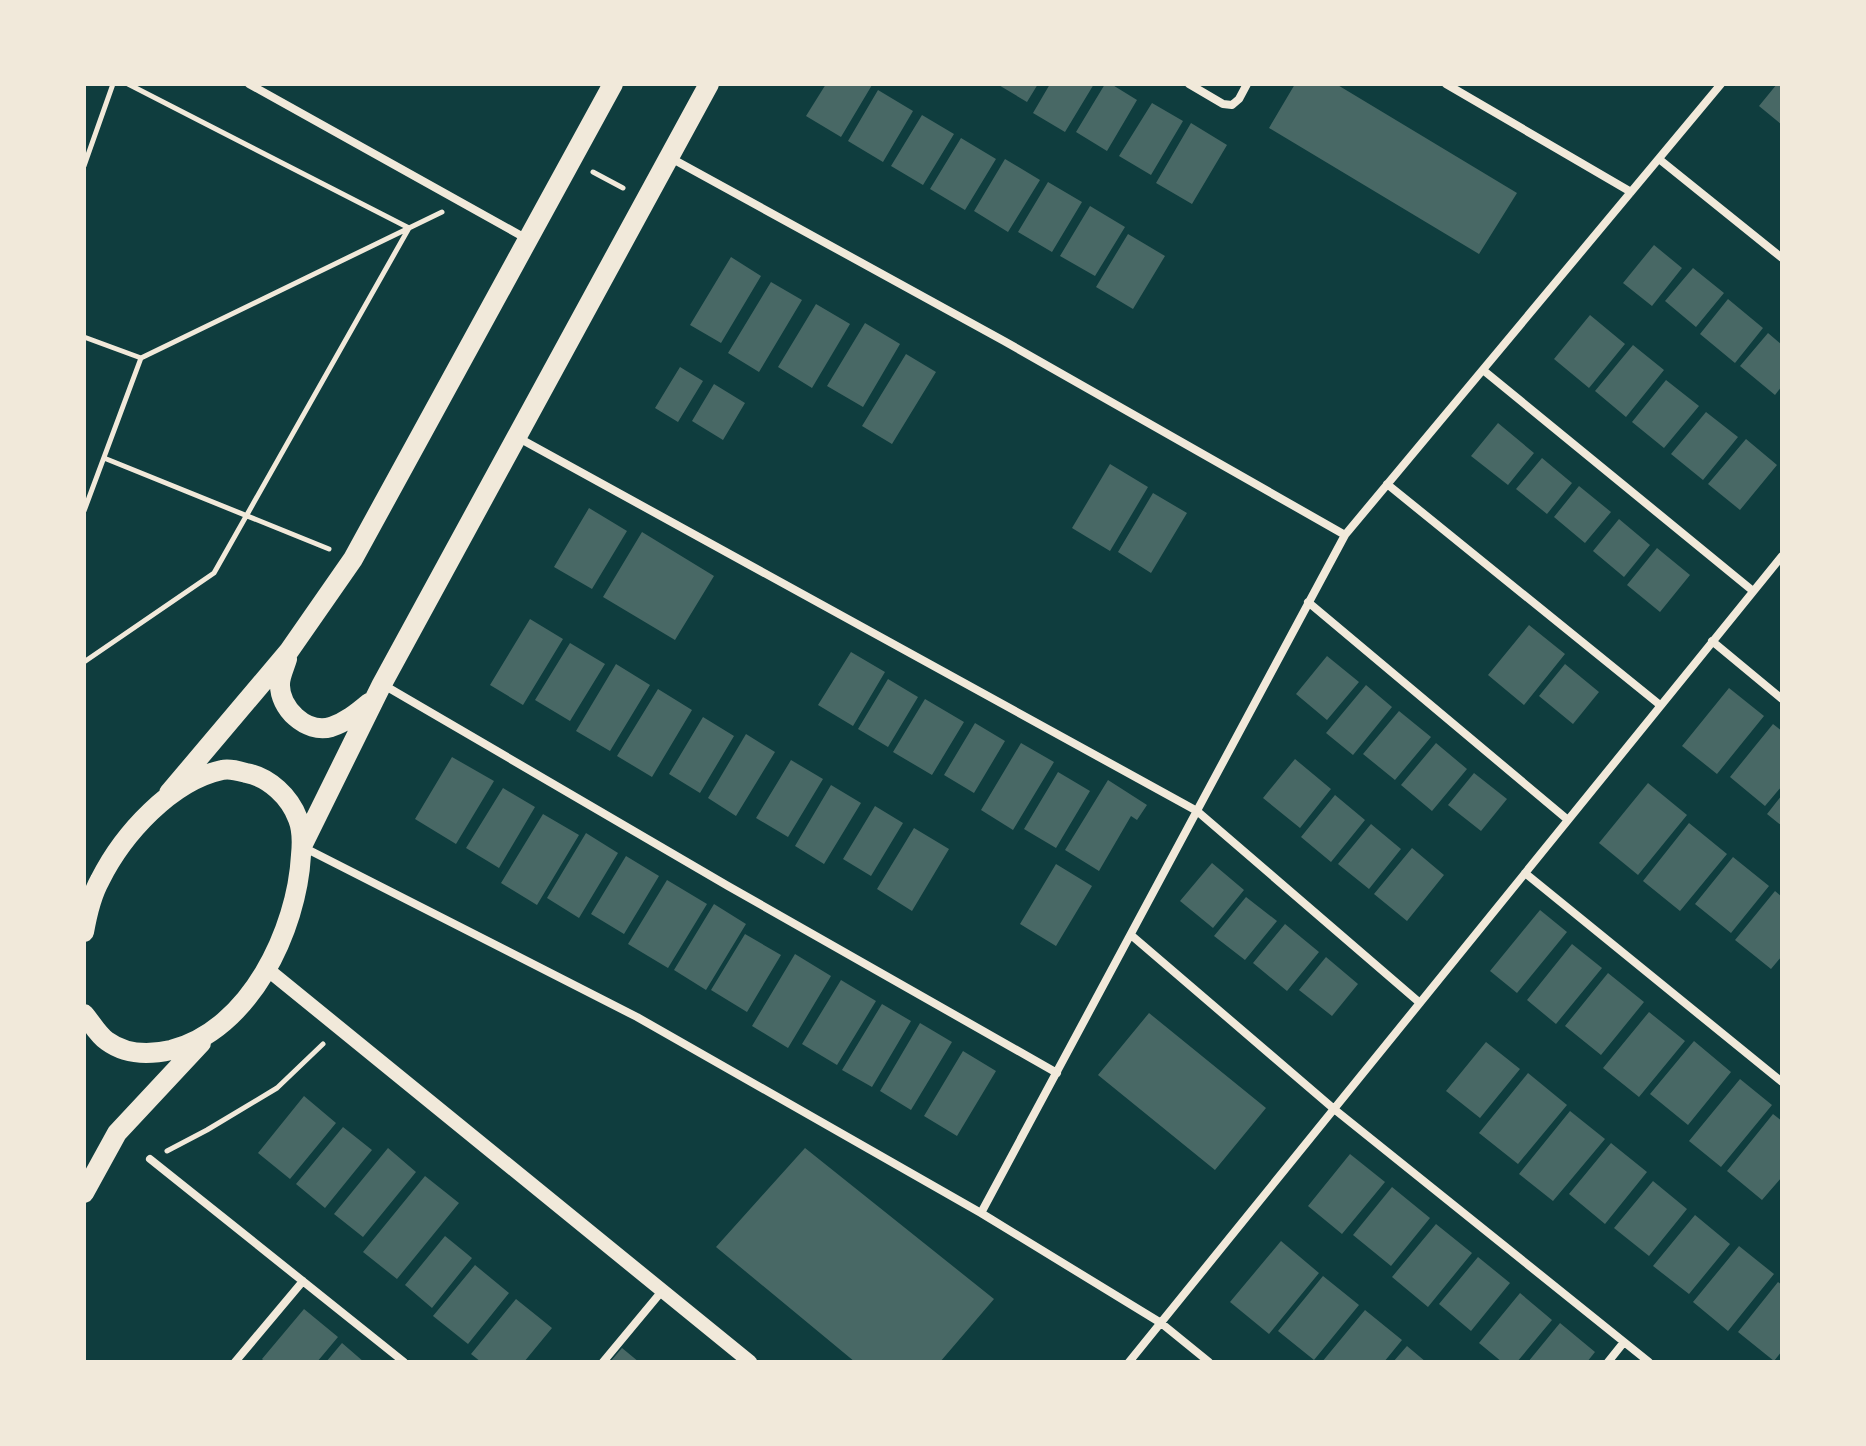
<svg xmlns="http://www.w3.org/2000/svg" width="1866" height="1446" viewBox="0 0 1866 1446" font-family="'Exo 2',sans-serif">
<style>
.building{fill:#486865}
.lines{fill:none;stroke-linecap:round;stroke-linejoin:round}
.path{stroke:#f1e9da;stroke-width:5}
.minor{stroke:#f1e9da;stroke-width:8}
.tertiary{stroke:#f1e9da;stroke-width:14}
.primary{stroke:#f1e9da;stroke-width:20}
</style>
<rect width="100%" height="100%" fill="#0f3d3e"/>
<path class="building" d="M 826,84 L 872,85 L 841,137 L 806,116 Z
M 997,84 L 1038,84 L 1027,102 Z
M 1050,84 L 1094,84 L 1065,132 L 1033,113 Z
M 1105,84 L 1111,84 L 1137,100 L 1107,151 L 1076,132 Z
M 1295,84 L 1336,84 L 1517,193 L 1479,254 L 1269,128 Z
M 1777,84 L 1782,84 L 1782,125 L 1759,106 Z
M 878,90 L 913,111 L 883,162 L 848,141 Z
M 1152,103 L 1183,121 L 1151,175 L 1119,156 Z
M 922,115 L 954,134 L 923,185 L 891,166 Z
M 1191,123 L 1227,145 L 1192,204 L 1156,183 Z
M 961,138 L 996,159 L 965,210 L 930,189 Z
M 1005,159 L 1040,180 L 1008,232 L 974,211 Z
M 1048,182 L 1082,202 L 1052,252 L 1018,232 Z
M 1090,206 L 1125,227 L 1095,276 L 1060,256 Z
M 1128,234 L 1165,256 L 1133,309 L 1096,287 Z
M 1654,245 L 1682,268 L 1652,306 L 1623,283 Z
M 731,257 L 761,276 L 721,343 L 690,325 Z
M 1693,268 L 1724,293 L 1696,327 L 1665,301 Z
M 771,282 L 802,300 L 759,372 L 728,353 Z
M 1728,299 L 1763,328 L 1735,363 L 1700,334 Z
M 816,304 L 850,324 L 812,388 L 778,367 Z
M 1590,315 L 1625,344 L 1589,388 L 1554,359 Z
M 865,323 L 900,344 L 863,407 L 827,386 Z
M 1768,333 L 1782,345 L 1782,386 L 1775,395 L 1740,366 Z
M 1633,345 L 1664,370 L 1626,417 L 1595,391 Z
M 906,354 L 936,372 L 892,444 L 862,426 Z
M 680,367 L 703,381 L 678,422 L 655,408 Z
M 1666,380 L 1699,406 L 1664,448 L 1632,422 Z
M 714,384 L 745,403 L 723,440 L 692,421 Z
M 1706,412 L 1738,437 L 1703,480 L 1671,454 Z
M 1498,423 L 1534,453 L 1508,485 L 1471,456 Z
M 1746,439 L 1777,465 L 1740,510 L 1708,484 Z
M 1542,458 L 1572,483 L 1547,514 L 1516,489 Z
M 1110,464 L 1148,487 L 1110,551 L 1072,528 Z
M 1579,486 L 1611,512 L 1585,543 L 1554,517 Z
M 1153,493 L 1187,513 L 1151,573 L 1118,552 Z
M 589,508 L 627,531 L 592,589 L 554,567 Z
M 1619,519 L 1650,545 L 1624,577 L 1593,551 Z
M 642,532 L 714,576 L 675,640 L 603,597 Z
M 1657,548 L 1690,575 L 1660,612 L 1627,585 Z
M 530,619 L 563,639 L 523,705 L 490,685 Z
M 1529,625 L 1565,654 L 1524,705 L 1488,675 Z
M 570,643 L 605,664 L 570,721 L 535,700 Z
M 851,652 L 885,672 L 853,726 L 818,705 Z
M 1327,656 L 1359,682 L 1327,720 L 1296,694 Z
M 616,664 L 650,685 L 610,751 L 576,731 Z
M 1565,664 L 1599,692 L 1573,724 L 1539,696 Z
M 888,679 L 918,697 L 888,747 L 858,729 Z
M 1366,685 L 1392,707 L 1353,755 L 1326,733 Z
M 1729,688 L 1764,716 L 1717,774 L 1682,746 Z
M 658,689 L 692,710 L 652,777 L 617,756 Z
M 925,699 L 964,722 L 932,775 L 893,752 Z
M 1399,711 L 1431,737 L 1395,780 L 1363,754 Z
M 703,717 L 734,736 L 700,793 L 669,774 Z
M 975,723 L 1005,741 L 974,793 L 944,775 Z
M 1773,724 L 1782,731 L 1782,786 L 1765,806 L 1730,777 Z
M 746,734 L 775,752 L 736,816 L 708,798 Z
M 1021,743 L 1054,762 L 1013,830 L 981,810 Z
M 1436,743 L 1467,769 L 1432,811 L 1401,785 Z
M 452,757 L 494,781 L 456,844 L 415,819 Z
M 1295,759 L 1331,789 L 1300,828 L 1263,798 Z
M 791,760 L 823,779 L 788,837 L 756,818 Z
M 1058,772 L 1090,791 L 1056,848 L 1024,829 Z
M 1474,773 L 1507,799 L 1481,831 L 1448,805 Z
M 1108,780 L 1147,805 L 1137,820 L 1131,816 L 1099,871 L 1065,850 Z
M 1648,783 L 1687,815 L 1638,875 L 1599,843 Z
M 831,785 L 861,803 L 824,864 L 795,846 Z
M 503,788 L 535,807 L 499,868 L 466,848 Z
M 1335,795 L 1365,820 L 1331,862 L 1301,837 Z
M 1782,795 L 1782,826 L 1767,814 Z
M 875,806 L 903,823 L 871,876 L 843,859 Z
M 543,814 L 579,835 L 537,905 L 501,883 Z
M 1689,823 L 1727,854 L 1680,911 L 1643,881 Z
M 1371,824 L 1401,849 L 1369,889 L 1338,864 Z
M 914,828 L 949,849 L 912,911 L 877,889 Z
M 586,833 L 618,853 L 579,918 L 547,898 Z
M 1412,848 L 1444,875 L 1407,921 L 1374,894 Z
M 626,856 L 659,876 L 624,934 L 591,914 Z
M 1733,857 L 1769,886 L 1731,933 L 1695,904 Z
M 1212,863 L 1244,890 L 1213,928 L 1180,901 Z
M 1056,864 L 1092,886 L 1056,946 L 1020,924 Z
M 667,880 L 707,904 L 668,968 L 628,944 Z
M 1775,891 L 1782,897 L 1782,956 L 1771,969 L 1735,940 Z
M 1246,897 L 1277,921 L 1245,960 L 1214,936 Z
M 714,904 L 746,924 L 706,990 L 674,970 Z
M 1540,910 L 1567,932 L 1517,993 L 1490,971 Z
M 1285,924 L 1319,952 L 1287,991 L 1253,963 Z
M 745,934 L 781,955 L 747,1012 L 711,990 Z
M 1572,944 L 1602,968 L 1556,1024 L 1527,1000 Z
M 795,954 L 831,976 L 788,1048 L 752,1026 Z
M 1326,957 L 1358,984 L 1332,1016 L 1299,990 Z
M 1608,973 L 1644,1002 L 1601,1055 L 1565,1026 Z
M 841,980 L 876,1001 L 837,1065 L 802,1044 Z
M 882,1004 L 911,1021 L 872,1087 L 842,1070 Z
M 1649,1012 L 1685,1041 L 1639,1097 L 1603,1068 Z
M 1149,1013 L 1266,1108 L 1215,1170 L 1098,1075 Z
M 920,1023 L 952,1042 L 911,1110 L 880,1091 Z
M 1694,1041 L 1731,1072 L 1688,1125 L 1650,1094 Z
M 1486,1042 L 1520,1069 L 1480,1118 L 1446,1091 Z
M 963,1051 L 996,1071 L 957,1136 L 924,1116 Z
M 1528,1073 L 1567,1105 L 1518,1164 L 1479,1133 Z
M 1740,1079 L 1772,1105 L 1721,1167 L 1689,1141 Z
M 304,1096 L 336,1123 L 290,1179 L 258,1153 Z
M 1570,1111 L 1605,1139 L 1553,1201 L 1519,1174 Z
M 1773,1114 L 1782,1121 L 1782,1177 L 1762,1200 L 1727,1171 Z
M 343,1127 L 372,1150 L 325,1208 L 296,1184 Z
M 1611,1143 L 1647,1172 L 1605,1224 L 1569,1194 Z
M 388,1148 L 416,1172 L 363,1237 L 334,1214 Z
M 805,1148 L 994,1299 L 940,1362 L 855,1362 L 716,1247 Z
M 1350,1154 L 1385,1182 L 1342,1234 L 1308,1206 Z
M 425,1176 L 459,1203 L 397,1279 L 363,1252 Z
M 1653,1181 L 1687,1209 L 1649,1256 L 1614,1228 Z
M 1392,1187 L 1430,1218 L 1391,1266 L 1353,1235 Z
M 1695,1215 L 1730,1244 L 1689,1294 L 1653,1266 Z
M 1436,1224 L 1472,1253 L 1428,1307 L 1392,1277 Z
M 445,1236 L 472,1258 L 432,1308 L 405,1285 Z
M 1281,1241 L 1319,1273 L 1269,1334 L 1230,1302 Z
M 1739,1246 L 1774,1274 L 1728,1331 L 1693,1302 Z
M 1478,1257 L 1510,1283 L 1471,1331 L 1439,1304 Z
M 475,1265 L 509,1293 L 468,1344 L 433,1316 Z
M 1323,1276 L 1359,1305 L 1314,1360 L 1278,1331 Z
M 1778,1282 L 1782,1285 L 1782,1351 L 1774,1361 L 1738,1332 Z
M 1520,1293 L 1552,1320 L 1517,1362 L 1502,1362 L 1479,1343 Z
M 516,1299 L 552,1328 L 524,1362 L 481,1362 L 471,1354 Z
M 304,1309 L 338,1337 L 317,1362 L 265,1362 L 262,1359 Z
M 1365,1310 L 1402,1340 L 1384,1362 L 1322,1362 Z
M 1560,1323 L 1595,1352 L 1587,1362 L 1528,1362 Z
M 342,1343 L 364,1362 L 326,1362 Z
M 1407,1346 L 1426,1362 L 1393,1362 Z
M 622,1348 L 639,1362 L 610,1362 Z"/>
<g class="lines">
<path class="path" d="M 84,166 L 113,84
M 593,172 L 623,188
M 84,337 L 141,358 L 84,511
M 141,358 L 442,212
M 104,458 L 329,549
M 84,662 L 214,573 L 409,228 L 128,84
M 167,1151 L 207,1130 L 277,1088 L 323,1044"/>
<path class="minor" d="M 249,84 L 527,239
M 1189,84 L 1223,104 L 1232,105 L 1239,99 L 1247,84
M 1446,84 L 1631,192
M 669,157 L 1004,341 L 1345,535
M 1659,159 L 1782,258
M 1483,370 L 1753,591
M 517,437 L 1197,811 L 1420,1003
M 1387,484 L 1660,705
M 1308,602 L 1568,820
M 1712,641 L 1782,699
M 382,684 L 728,886 L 1057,1073
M 303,847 L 637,1017 L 981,1213 L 1161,1323 L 1209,1362
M 1525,873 L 1782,1082
M 1131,935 L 1334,1109 L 1649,1362
M 150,1159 L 404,1362
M 981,1213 L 1345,535 L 1721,84
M 235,1362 L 303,1281
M 603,1362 L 662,1291
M 1129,1362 L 1782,556
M 1608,1362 L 1624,1342"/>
<path class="tertiary" d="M 267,969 L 750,1362"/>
<path class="primary" d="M 287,659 C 285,666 280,676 280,684 C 279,708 306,734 331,727 C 346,722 357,713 369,703
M 169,793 L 289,651 L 353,559 L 613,84
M 302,846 L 382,684 L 709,84
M 84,932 C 87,915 91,896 100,880 C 123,834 171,781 222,770 C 230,768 239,771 246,773 C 269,777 290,797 298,819 C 302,829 302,845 301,855 C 297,930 250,1030 171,1050 C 149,1055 126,1055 107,1041 C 98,1035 91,1022 84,1014
M 84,1193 L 117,1133 L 201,1043"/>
</g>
<rect width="1866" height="1446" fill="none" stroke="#f1e9da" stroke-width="172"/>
</svg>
